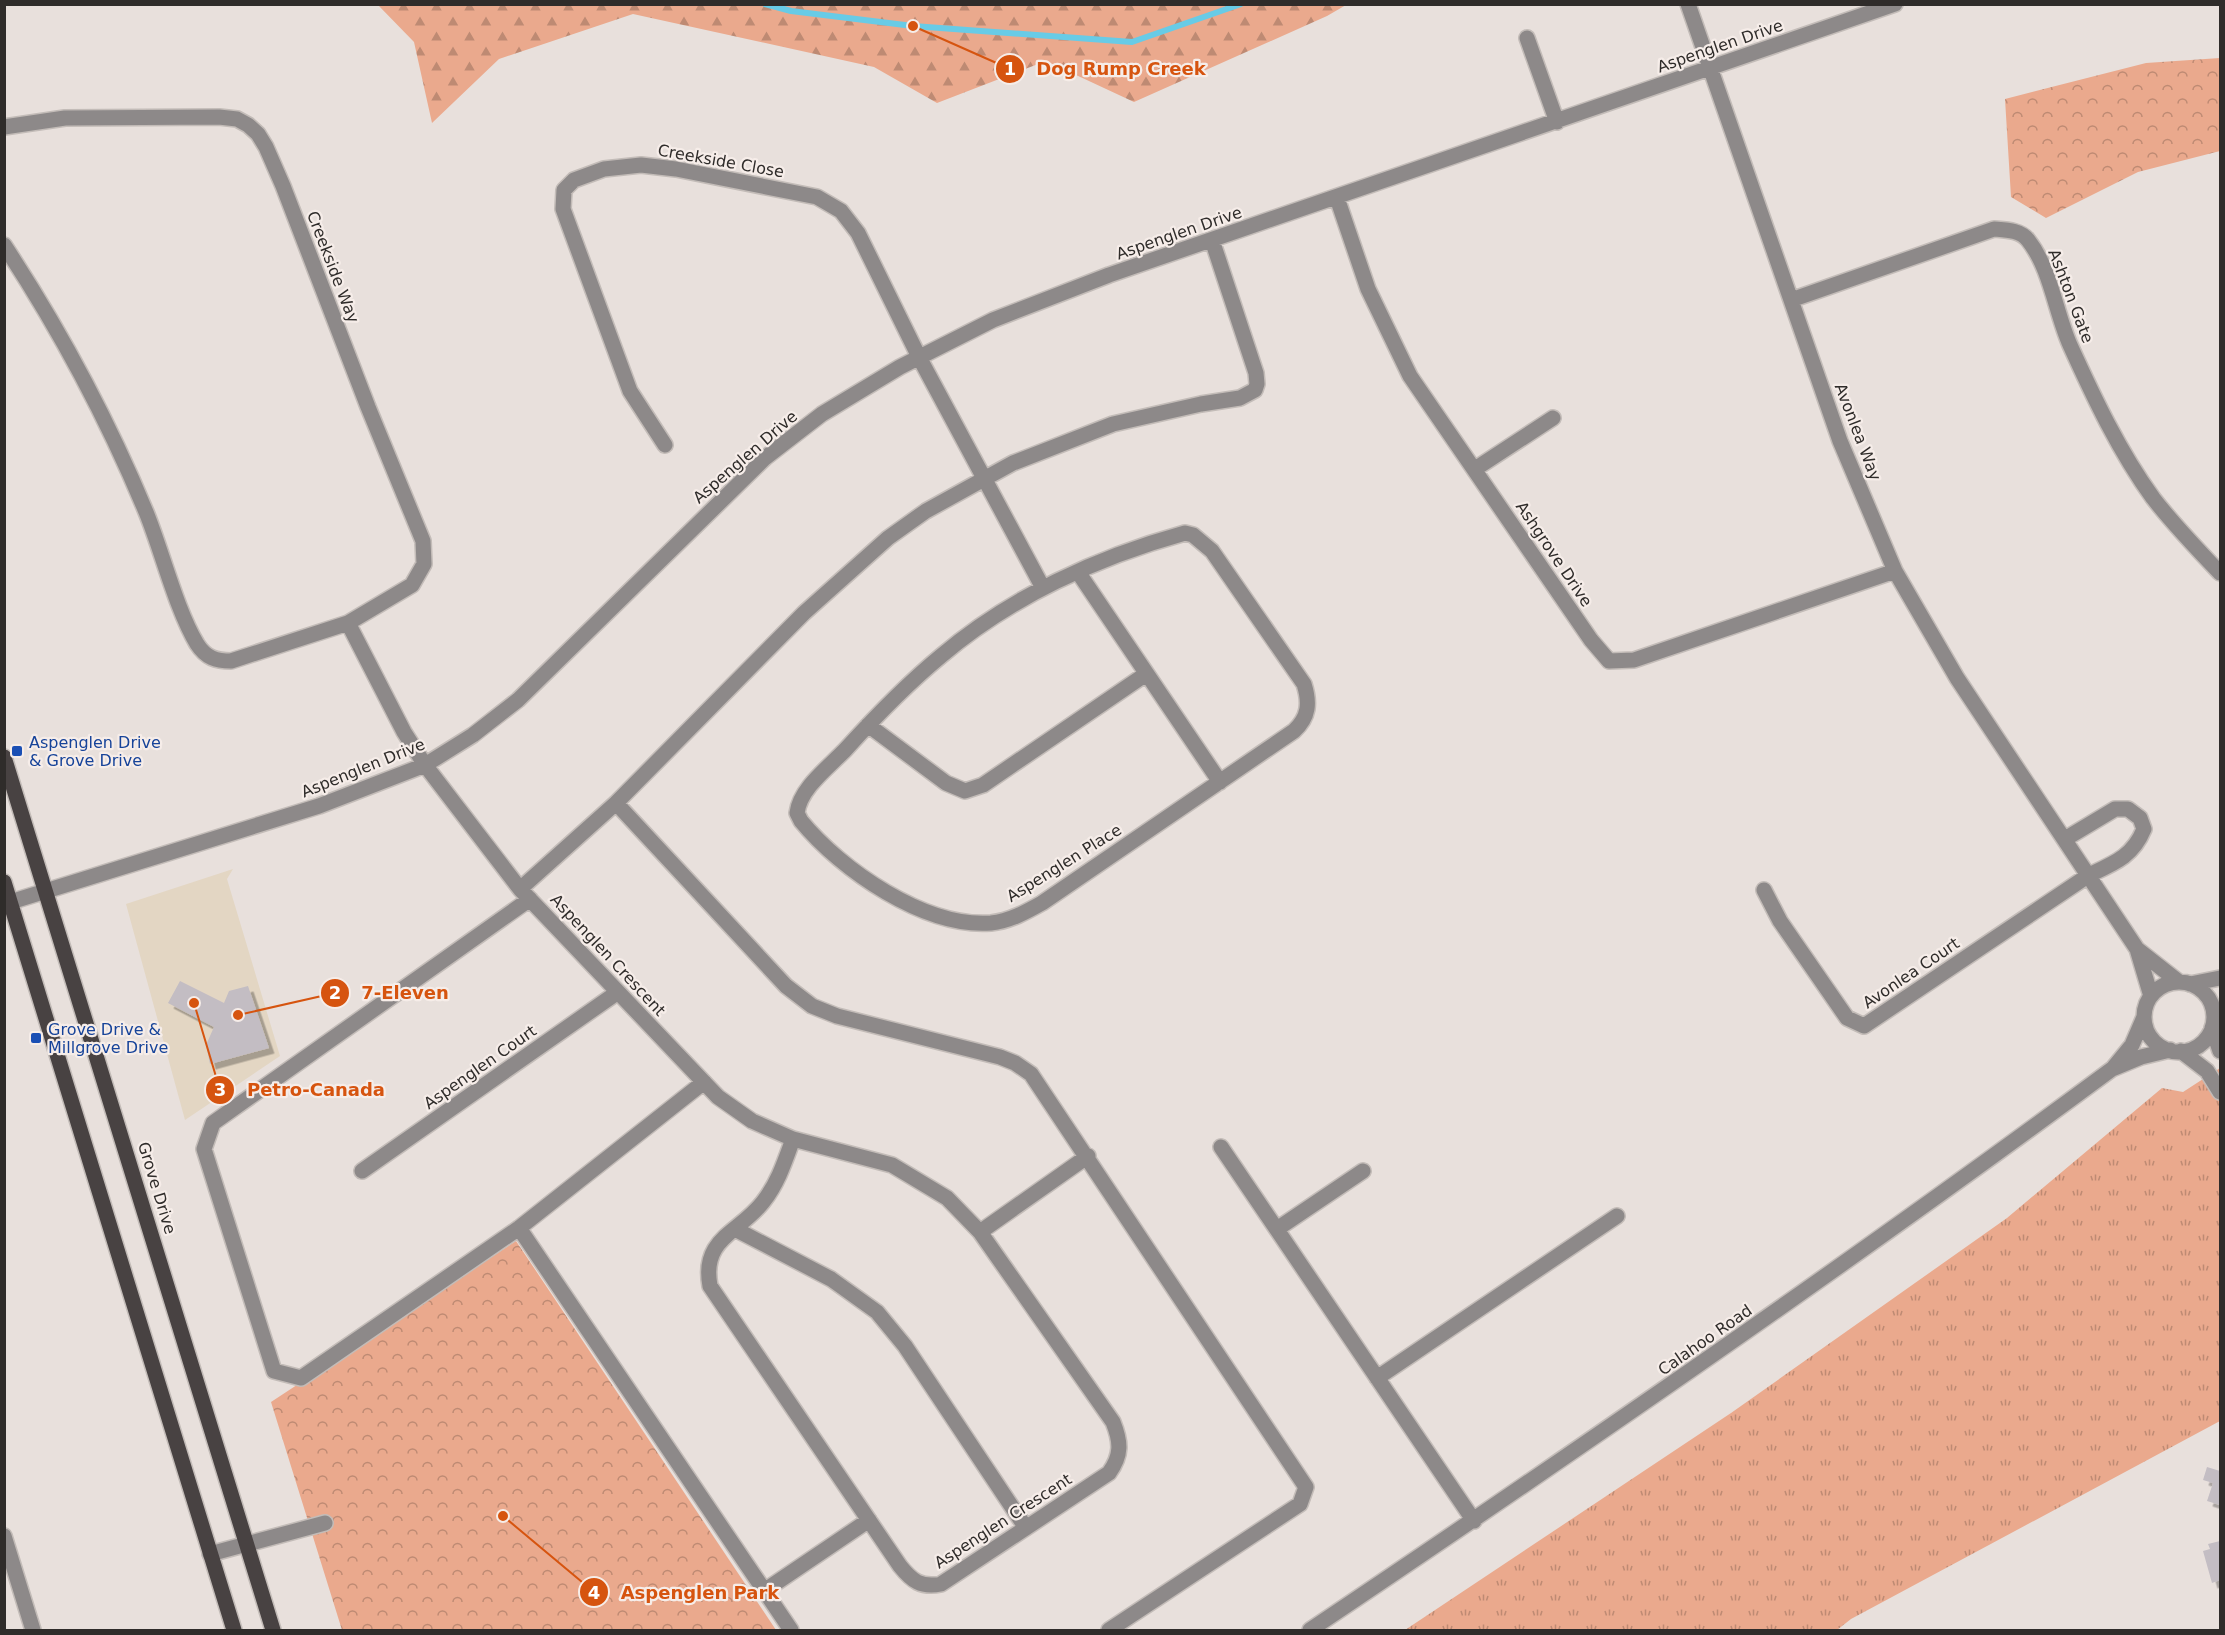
<svg xmlns="http://www.w3.org/2000/svg" width="2225" height="1635" viewBox="0 0 2225 1635" font-family="'DejaVu Sans',sans-serif">
<style>
.commercial{fill:#e3d6c3}
.grass{fill:url(#grass-tufts)}
.forest{fill:url(#forest-firs)}
.park{fill:url(#park-crowns)}
.lines{fill:none;stroke-linecap:round;stroke-linejoin:round}
.stream{stroke:#68cbe6;stroke-width:6}
.building{fill:#c3bdc3;filter:url(#shadow)}
.minor-casing{stroke:#c3bcb8;stroke-width:18}
.major-casing{stroke:#c3bcb8;stroke-width:18}
.minor{stroke:#8d8989;stroke-width:15}
.major{stroke:#484242;stroke-width:15}
.transit-dot{fill:#1a4fb4;stroke:#f6ede9;stroke-width:2}
.labels{text-anchor:middle;dominant-baseline:central;stroke-width:4.5;stroke-linejoin:round;paint-order:stroke}
.street-label{font-size:16px;fill:#2f2c2a;stroke:#f6ede9}
.transit-label{font-size:16px;fill:#164399;stroke:#f6ede9;text-anchor:start}
.leader{fill:none;stroke:#d6540f;stroke-width:2}
.callout-dot{fill:#d6540f;stroke:#f6ede9;stroke-width:2}
.mark-label{font-size:18px;text-anchor:middle;font-weight:bold;fill:#fff}
.callout-label{font-size:18px;text-anchor:middle;font-weight:bold;fill:#d6540f;stroke:#f6ede9;stroke-width:4.5;stroke-linejoin:round;paint-order:stroke}
</style>
<defs>
<pattern id="grass-tufts" width="24" height="20" patternUnits="userSpaceOnUse" patternTransform="scale(1.5)"><rect width="24" height="20" fill="#eaa98d"/><path d="M3 7l-1-3M5 7V3M7 7l1-3M15 17l-1-3M17 17v-4M19 17l1-3" fill="none" stroke="#be8a73"/></pattern>
<pattern id="forest-firs" width="22" height="20" patternUnits="userSpaceOnUse" patternTransform="scale(1.5)"><rect width="22" height="20" fill="#eaa98d"/><path d="M5 1l3.5 6h-7zM16 11l3.5 6h-7z" fill="#be8a73"/></pattern>
<pattern id="park-crowns" width="20" height="18" patternUnits="userSpaceOnUse" patternTransform="scale(1.5)"><rect width="20" height="18" fill="#eaa98d"/><path d="M2 6a3 3 0 1 1 6 0M12 15a3 3 0 1 1 6 0" fill="none" stroke="#be8a73"/></pattern>
<filter id="shadow"><feDropShadow dx="5.5" dy="5.5" stdDeviation="0" flood-color="#0004"/></filter>
</defs>
<rect width="100%" height="100%" fill="#e8e0dc"/>
<path class="commercial" d="M 233,869 L 227,879 L 280,1056 L 185,1120 L 126,904 Z"/>
<path class="grass" d="M 2220,1068 L 2220,1421 L 1851,1619 L 1837,1630 L 1405,1630 L 1731,1413 L 2007,1218 L 2162,1088 L 2183,1092 Z"/>
<path class="forest" d="M 378,5 L 1346,5 L 1327,16 L 1134,102 L 1046,61 L 937,103 L 874,67 L 633,14 L 499,59 L 432,123 L 414,42 Z"/>
<path class="park" d="M 2220,58 L 2220,151 L 2138,172 L 2046,218 L 2011,197 L 2005,99 L 2146,63 Z
M 516,1241 L 776,1630 L 342,1630 L 271,1402 Z"/>
<g class="lines">
<path class="stream" d="M 765,4 L 791,11 L 913,26 L 1132,42 L 1241,4"/>
</g>
<path class="building" d="M 180,981 L 224,1003 L 229,991 L 248,986 L 269,1048 L 210,1064 L 206,1045 L 214,1027 L 168,1003 Z
M 2207,1467 L 2220,1471 L 2220,1505 L 2207,1501 L 2213,1483 L 2203,1480 Z
M 2220,1541 L 2220,1580 L 2212,1583 L 2203,1551 L 2210,1549 L 2208,1544 Z"/>
<g class="lines">
<g class="minor-casing">
<path id="minor" d="M 1688,4 L 1840,441 L 1895,571 L 1957,678 L 2137,949 L 2151,996
M 1527,38 L 1557,122
M 4,127 L 65,118 L 219,117 L 237,119 L 248,125 L 258,134 L 266,147 L 283,186 L 368,407 L 423,541 L 424,564 L 412,585 L 348,623 L 231,661 C 216,661 206,658 197,644 C 176,609 162,551 146,512 C 107,418 60,330 4,245
M 1337,198 L 1368,289 L 1410,376 L 1591,640 L 1609,661 L 1634,660 L 1895,571
M 1791,300 L 1994,229 C 2006,230 2020,230 2028,240 C 2051,269 2055,311 2070,345 C 2094,398 2119,451 2153,498 C 2173,524 2197,549 2220,573
M 665,445 L 630,391 L 563,209 L 564,190 L 574,180 L 604,169 L 641,165 L 676,169 L 817,197 L 841,211 L 858,233 L 919,357 L 1043,588
M 1475,469 L 1553,418
M 1185,533 L 1193,535 L 1212,551 L 1304,684 C 1310,703 1309,717 1294,731 L 1042,903 C 1026,912 1010,921 991,923 C 925,928 841,870 801,821 L 797,813 C 800,788 829,767 846,749 C 876,716 907,684 941,656 C 1010,597 1098,557 1185,533 Z
M 1078,572 L 1220,782
M 348,623 L 404,732 L 425,765 L 520,889 L 618,992 L 718,1097 L 752,1121 L 793,1139 L 892,1165 L 947,1198 L 980,1232 L 1113,1422 C 1121,1442 1122,1455 1109,1473 L 941,1584 C 921,1588 912,1581 900,1566 L 710,1286 C 701,1238 739,1233 763,1202 C 778,1183 785,1161 793,1139
M 868,725 L 946,783 L 965,791 L 983,785 L 1146,674
M 616,803 L 786,986 L 812,1006 L 837,1016 L 1000,1057 L 1015,1063 L 1031,1074 L 1306,1487 L 1300,1504 L 1109,1630
M 520,889 L 616,803 L 804,613 L 888,538 L 926,511 L 1013,463 L 1113,424 L 1201,404 L 1240,398 L 1255,390 L 1257,384 L 1256,373 L 1212,240
M 1764,890 L 1780,921 L 1847,1018 L 1864,1026 L 2089,875 C 2115,863 2133,856 2144,829 L 2140,818 L 2128,809 L 2115,809 L 2065,839
M 530,899 L 213,1123 L 204,1149 L 274,1371 L 301,1378 L 519,1228 L 704,1082
M 4,904 L 319,806 L 425,765 L 473,735 L 518,700 L 765,458 L 822,414 L 900,367 L 993,320 L 1109,275 L 1895,4
M 2137,949 L 2179,982
M2144 1017a35 35 0 1 1 70 0a35 35 0 1 1-70 0Z
M 2190,984 L 2220,978
M 2212,1028 L 2220,1051
M 2181,1051 L 2207,1071 L 2220,1092
M 2114,1067 L 2132,1045 L 2144,1017
M 1221,1147 L 1474,1521
M 362,1171 L 618,992
M 519,1228 L 791,1630
M 735,1229 L 831,1279 L 877,1312 L 905,1346 L 1026,1528
M 1277,1229 L 1363,1171
M 980,1232 L 1088,1156
M 1377,1378 L 1617,1216
M 4,1536 L 33,1630
M 210,1554 L 325,1523
M 764,1591 L 869,1520
M 1310,1630 C 1581,1448 1850,1263 2112,1069 L 2141,1057 L 2170,1050"/>
</g>
<g class="major-casing">
<path id="major" d="M 4,757 L 273,1630
M 4,882 L 234,1630"/>
</g>
<use href="#minor" class="minor"/>
<use href="#major" class="major"/>
</g>
<g class="transit-dot">
<rect x="11" y="745" width="12" height="12" rx="3"/>
<rect x="30" y="1032" width="12" height="12" rx="3"/>
</g>
<g class="labels">
<g class="street-label">
<text transform="translate(1720 46) rotate(-19)">Aspenglen Drive</text>
<text transform="translate(721 161) rotate(10)">Creekside Close</text>
<text transform="translate(1179 233) rotate(-19)">Aspenglen Drive</text>
<text transform="translate(333 267) rotate(69)">Creekside Way</text>
<text transform="translate(2071 296) rotate(69)">Ashton Gate</text>
<text transform="translate(1858 432) rotate(69)">Avonlea Way</text>
<text transform="translate(745 457) rotate(-41)">Aspenglen Drive</text>
<text transform="translate(1554 554) rotate(56)">Ashgrove Drive</text>
<text transform="translate(363 768) rotate(-22)">Aspenglen Drive</text>
<text transform="translate(1064 863) rotate(-32)">Aspenglen Place</text>
<text transform="translate(608 955) rotate(47)">Aspenglen Crescent</text>
<text transform="translate(1911 973) rotate(-34)">Avonlea Court</text>
<text transform="translate(480 1067) rotate(-35)">Aspenglen Court</text>
<text transform="translate(157 1188) rotate(73)">Grove Drive</text>
<text transform="translate(1705 1340) rotate(-35)">Calahoo Road</text>
<text transform="translate(1003 1521) rotate(-33)">Aspenglen Crescent</text>
</g>
<g class="transit-label">
<text x="29" y="742">Aspenglen Drive<tspan x="29" dy="18">&amp; Grove Drive</tspan></text>
<text x="48" y="1029">Grove Drive &amp;<tspan x="48" dy="18">Millgrove Drive</tspan></text>
</g>
</g>
<path class="leader" d="M913 26L1010 69M238 1015L335 993M194 1003L220 1090M503 1516L594 1592"/>
<g class="callout-dot">
<circle cx="913" cy="26" r="6"/>
<circle cx="238" cy="1015" r="6"/>
<circle cx="194" cy="1003" r="6"/>
<circle cx="503" cy="1516" r="6"/>
<circle cx="1010" cy="69" r="15"/>
<circle cx="335" cy="993" r="15"/>
<circle cx="220" cy="1090" r="15"/>
<circle cx="594" cy="1592" r="15"/>
</g>
<g class="mark-label">
<text x="1010" y="75">1</text>
<text x="335" y="999">2</text>
<text x="220" y="1096">3</text>
<text x="594" y="1599">4</text>
</g>
<g class="callout-label">
<text x="1121" y="75">Dog Rump Creek</text>
<text x="405" y="999">7-Eleven</text>
<text x="316" y="1096">Petro-Canada</text>
<text x="700" y="1599">Aspenglen Park</text>
</g>
<rect width="2225" height="1635" fill="none" stroke="#2f2c2a" stroke-width="12"/>
</svg>
